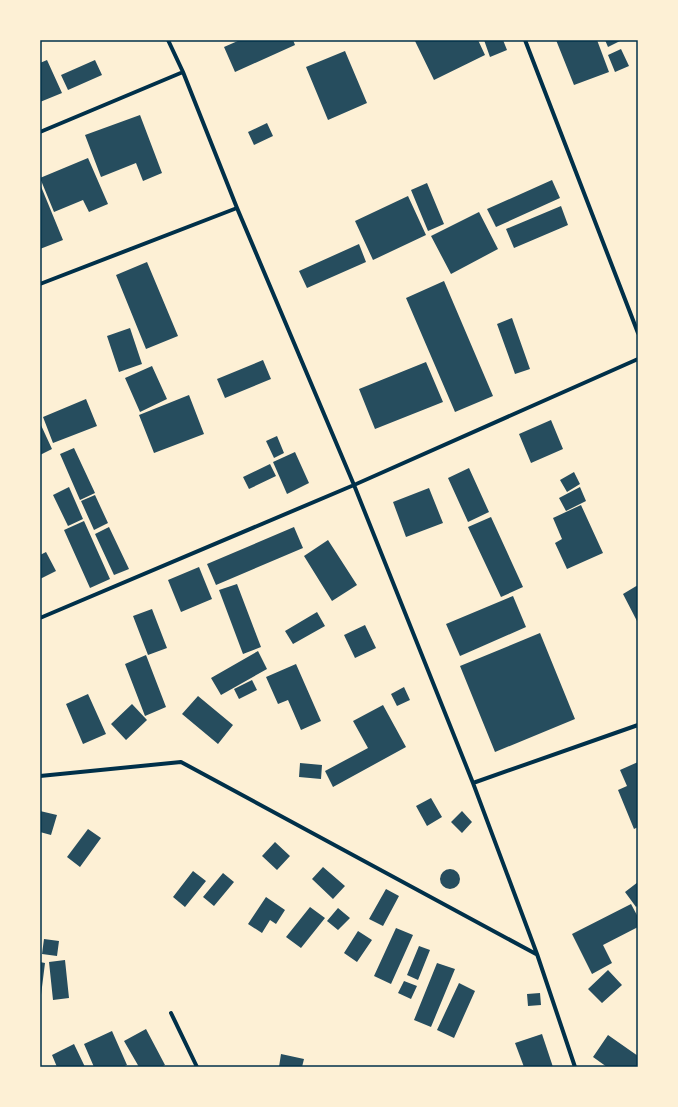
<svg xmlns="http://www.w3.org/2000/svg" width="678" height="1107" viewBox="0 0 678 1107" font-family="Lato,sans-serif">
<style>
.building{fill:#264d5e}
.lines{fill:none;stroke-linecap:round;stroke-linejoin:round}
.minor{stroke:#003049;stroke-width:4}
.neatline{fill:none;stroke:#003049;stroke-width:1.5}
</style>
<rect width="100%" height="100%" fill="#fdf0d5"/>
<path class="building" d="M 240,40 L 293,40 L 295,45 L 235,72 L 224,47 Z
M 416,40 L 478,40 L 485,55 L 434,80 L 415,41 Z
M 484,40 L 503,40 L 507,50 L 490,57 Z
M 556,40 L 597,40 L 609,72 L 574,85 Z
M 605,40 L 622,40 L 608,47 Z
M 621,49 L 629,66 L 615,72 L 608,55 Z
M 345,51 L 367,103 L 328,120 L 306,67 Z
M 47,60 L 62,93 L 40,102 L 40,63 Z
M 95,60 L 102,75 L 68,90 L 61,75 Z
M 140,115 L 162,173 L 143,181 L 136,163 L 101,177 L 85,135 Z
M 267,123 L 273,136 L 254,145 L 248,132 Z
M 88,158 L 108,204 L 89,212 L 83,200 L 54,212 L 40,178 Z
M 552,180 L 560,198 L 496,227 L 487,209 Z
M 427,183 L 444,224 L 428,231 L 411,190 Z
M 40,184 L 63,240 L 40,249 Z
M 408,196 L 426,235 L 373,260 L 355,221 Z
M 561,206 L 568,225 L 514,248 L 506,229 Z
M 479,212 L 498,249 L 451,274 L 431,236 Z
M 359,244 L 366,262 L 307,288 L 299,271 Z
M 147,262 L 178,336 L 146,349 L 116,275 Z
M 444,281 L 493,396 L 455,412 L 406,298 Z
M 512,318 L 530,369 L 515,374 L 497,324 Z
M 130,328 L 142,364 L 119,372 L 107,336 Z
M 263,360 L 271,379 L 225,398 L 217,379 Z
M 426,362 L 443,402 L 375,429 L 359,389 Z
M 152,366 L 167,399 L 140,412 L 125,378 Z
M 189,395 L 204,434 L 154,453 L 139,415 Z
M 86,399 L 97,426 L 53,443 L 43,417 Z
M 551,420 L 563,449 L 531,463 L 519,434 Z
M 40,423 L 52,449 L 40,455 Z
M 277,436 L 284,453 L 274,458 L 266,441 Z
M 74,448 L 95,493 L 80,500 L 60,454 Z
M 295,452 L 309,483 L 287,494 L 273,462 Z
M 270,464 L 276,476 L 249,489 L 243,477 Z
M 469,468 L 489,512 L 468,522 L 448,478 Z
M 574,472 L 580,484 L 567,492 L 560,480 Z
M 69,487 L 83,519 L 68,526 L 53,495 Z
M 580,487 L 586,501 L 566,511 L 559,498 Z
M 429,488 L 443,523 L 406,537 L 393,502 Z
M 95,495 L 108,523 L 94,530 L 81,501 Z
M 581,505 L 603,553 L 567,569 L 555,543 L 562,539 L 553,518 Z
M 491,517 L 523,587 L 501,597 L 468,527 Z
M 84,521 L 110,579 L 90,588 L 64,530 Z
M 109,527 L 129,569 L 114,575 L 95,534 Z
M 294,527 L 303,548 L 216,585 L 207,564 Z
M 328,540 L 357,585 L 332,601 L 304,556 Z
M 46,552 L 56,571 L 40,579 L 40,555 Z
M 199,567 L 212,599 L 181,612 L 168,580 Z
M 237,584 L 261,647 L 243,654 L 219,590 Z
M 638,585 L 638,623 L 623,594 Z
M 513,596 L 526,627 L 460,656 L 446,624 Z
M 152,609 L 167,648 L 148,655 L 133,616 Z
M 317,612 L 325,626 L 293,644 L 285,631 Z
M 365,625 L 376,648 L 355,658 L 344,635 Z
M 540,633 L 575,719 L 495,752 L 460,666 Z
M 258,651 L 267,669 L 221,695 L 211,678 Z
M 146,655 L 166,707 L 145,716 L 125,664 Z
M 296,664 L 321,721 L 301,730 L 288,700 L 278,704 L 266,677 Z
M 252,680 L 257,690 L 239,699 L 234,689 Z
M 404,687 L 410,700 L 397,706 L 391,694 Z
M 88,694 L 106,734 L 83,744 L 66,704 Z
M 198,696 L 233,725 L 218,744 L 182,714 Z
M 132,704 L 147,720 L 126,740 L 111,724 Z
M 383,705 L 406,747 L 333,787 L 325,771 L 368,748 L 353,721 Z
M 638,762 L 638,827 L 634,829 L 618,790 L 627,786 L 620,770 Z
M 300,763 L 322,765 L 321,779 L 299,777 Z
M 431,798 L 442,817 L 427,826 L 416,806 Z
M 40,811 L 57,815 L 51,835 L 40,832 Z
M 462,811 L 472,822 L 462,833 L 451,822 Z
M 88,829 L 101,838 L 80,867 L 67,857 Z
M 275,842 L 290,856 L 277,870 L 262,856 Z
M 323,867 L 345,886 L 333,899 L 312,879 Z
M440 879a10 10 0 1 1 20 0a10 10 0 1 1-20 0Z
M 193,871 L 206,881 L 185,907 L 173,897 Z
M 223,873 L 234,882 L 214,906 L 203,897 Z
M 638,882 L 638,905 L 636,907 L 625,892 Z
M 386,889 L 399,896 L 383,926 L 369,919 Z
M 266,897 L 285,910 L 276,924 L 270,920 L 262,933 L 248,924 Z
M 631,904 L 638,917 L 638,927 L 603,945 L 612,963 L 592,974 L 572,934 Z
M 310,907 L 325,918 L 301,948 L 286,937 Z
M 338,908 L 350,918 L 338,930 L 327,921 Z
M 396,928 L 413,935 L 391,984 L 374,976 Z
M 358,931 L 372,940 L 357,962 L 344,953 Z
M 44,939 L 59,941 L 57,956 L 42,954 Z
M 419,946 L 430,950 L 418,980 L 407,975 Z
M 65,960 L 69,998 L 53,1000 L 49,962 Z
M 40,962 L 45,963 L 41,995 L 40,995 Z
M 437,963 L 455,969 L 431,1027 L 414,1020 Z
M 608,970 L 622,985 L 602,1003 L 588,989 Z
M 404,981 L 417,986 L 411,999 L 398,993 Z
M 459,983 L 475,991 L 454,1038 L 437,1030 Z
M 540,993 L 541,1005 L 528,1006 L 527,994 Z
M 146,1029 L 165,1065 L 161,1067 L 139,1067 L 124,1041 Z
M 112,1031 L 127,1065 L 122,1067 L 94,1067 L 84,1044 Z
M 542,1034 L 553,1067 L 524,1067 L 515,1043 Z
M 608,1035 L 638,1056 L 638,1067 L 607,1067 L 593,1057 Z
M 74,1044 L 85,1067 L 57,1067 L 52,1055 Z
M 281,1054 L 304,1059 L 302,1067 L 279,1067 Z"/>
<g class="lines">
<path class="minor" d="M 168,40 L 183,72 L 237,208 L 354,485 L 473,783 L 537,954 L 575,1067
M 525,40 L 638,333
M 40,132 L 183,72
M 40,284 L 237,208
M 40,618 L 354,485 L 638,359
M 40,776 L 181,762 L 536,954
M 473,783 L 638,725
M 171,1013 L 197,1067"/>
</g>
<rect width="678" height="1107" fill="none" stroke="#fdf0d5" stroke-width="82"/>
<rect x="41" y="41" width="596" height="1025" class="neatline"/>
</svg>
